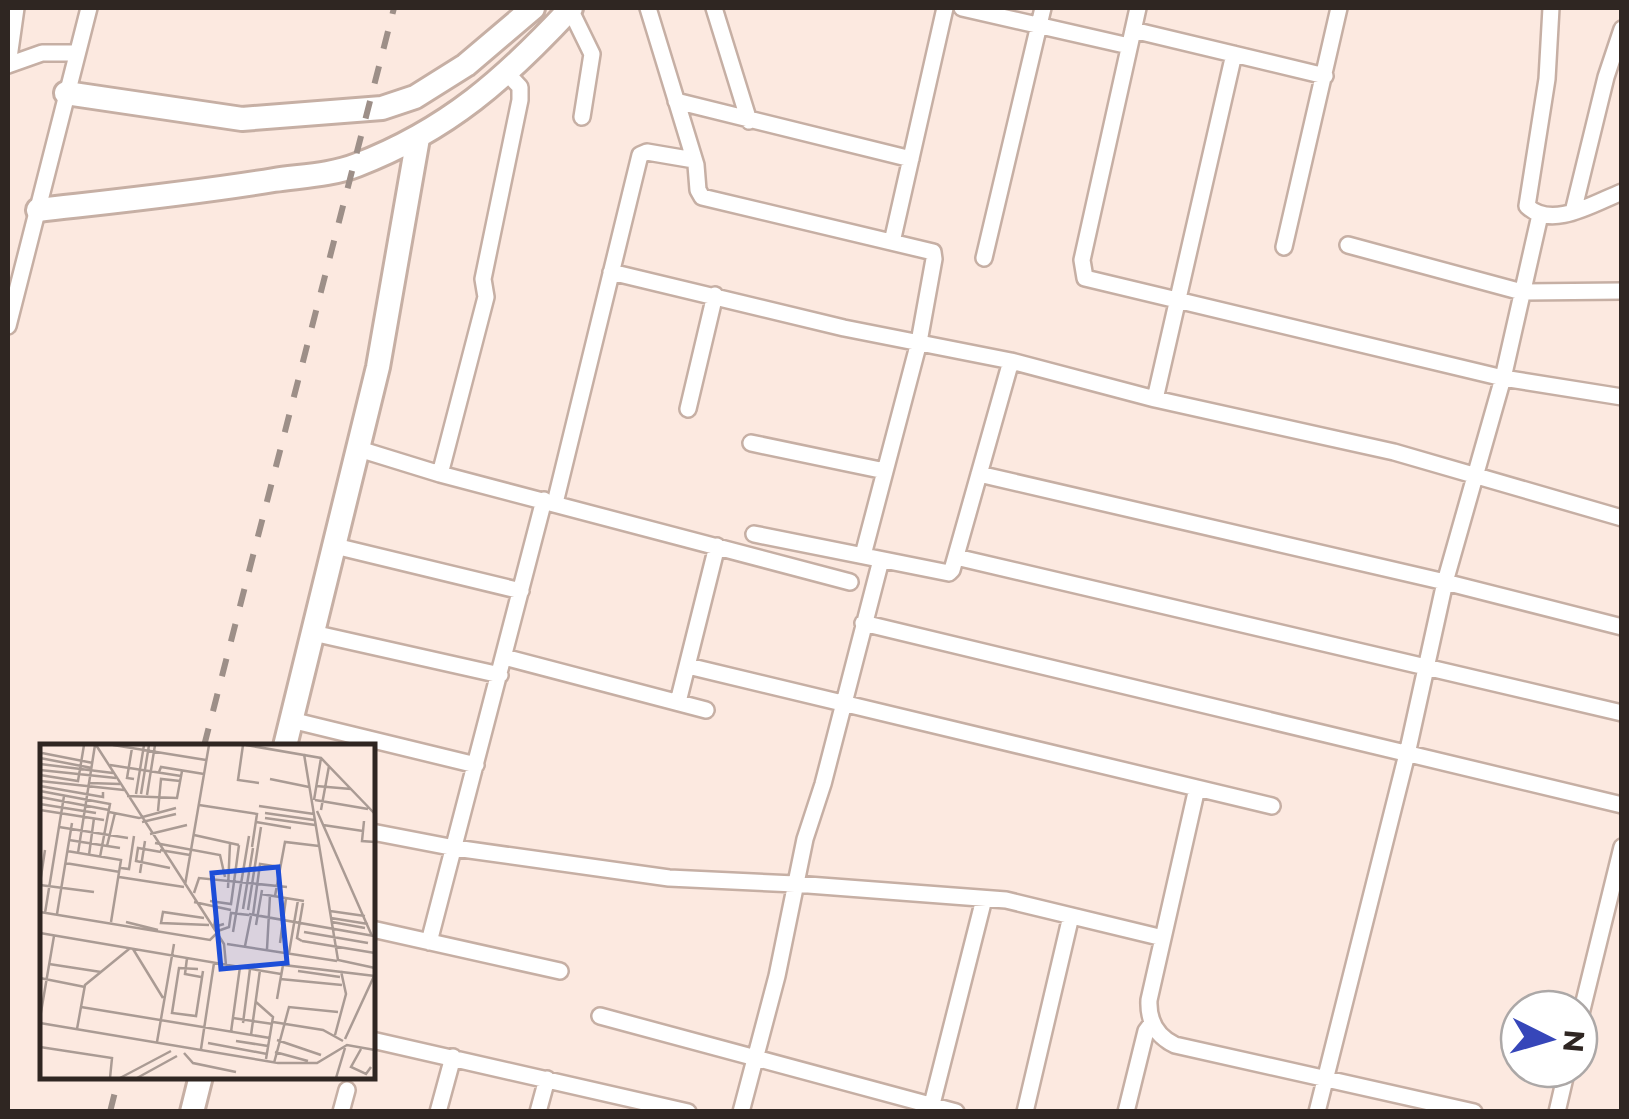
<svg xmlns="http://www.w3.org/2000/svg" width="1629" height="1119" viewBox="0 0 1629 1119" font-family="Montserrat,sans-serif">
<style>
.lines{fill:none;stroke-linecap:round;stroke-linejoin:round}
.street-casing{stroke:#c6afa4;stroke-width:20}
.secondary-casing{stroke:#c6afa4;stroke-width:28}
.street{stroke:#fff;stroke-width:15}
.secondary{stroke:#fff;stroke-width:22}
.rail{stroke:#9d8f88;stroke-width:6;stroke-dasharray:18 18;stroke-linecap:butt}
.inset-road{fill:none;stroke:#aa9b94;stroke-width:2.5}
.view{fill:#1d4ed8;fill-opacity:0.15;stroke:#1d4ed8;stroke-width:5}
.inset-edge{fill:none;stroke:#2f2622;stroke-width:5}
</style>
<rect width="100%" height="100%" fill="#fce9e0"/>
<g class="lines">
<g class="street-casing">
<path id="street" d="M 648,8 L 696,165 L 698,190 L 702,197 L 933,252 L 934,259 L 919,342 L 863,555
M 714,8 L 749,121
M 962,8 L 1129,46
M 1138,8 L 1082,260 L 1085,278 L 1503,378 L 1622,397
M 1551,8 L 1547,79 L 1527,206 C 1552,230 1594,203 1622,192
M 570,9 L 592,54 L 582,117
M 1133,30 L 1325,76
M 8,65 L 42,53 L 77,53
M 8,65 L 16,8
M 676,101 L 911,159
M 1573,212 L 1606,77 L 1622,29
M 892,242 L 945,8
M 1348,245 L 1522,292 L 1622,291
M 1284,247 L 1339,8
M 984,258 L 1043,8
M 611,272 L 844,328 L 1011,361 L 1155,399 L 1394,452 L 1622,518
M 8,326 L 89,8
M 1155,399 L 1234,54
M 688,409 L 715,295
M 751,443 L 885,471
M 359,449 L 440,474 L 850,582
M 440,474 L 486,297 L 483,279 L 520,100 L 520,87 L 506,72
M 979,474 L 1445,582 L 1622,627
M 555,503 L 640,155 L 647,152 L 694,160
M 754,534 L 949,573 L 952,570 L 1011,361
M 335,546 L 521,591
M 956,557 L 1622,713
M 863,623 L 1622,805
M 313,633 L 500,675
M 504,657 L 706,710
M 688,666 L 1272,806
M 678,702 L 717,546
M 291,720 L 476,765
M 1197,788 L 1149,1000 C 1148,1020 1156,1036 1175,1045 L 1474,1112
M 372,832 L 455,848 L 669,878 L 795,884 L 1006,900 L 1163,938
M 372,929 L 560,971
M 429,942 L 544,500
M 600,1016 L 956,1112
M 1579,1022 L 1622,847
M 372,1040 L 688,1112
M 341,1112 L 347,1090
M 438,1112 L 453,1057
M 538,1112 L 547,1079
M 741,1112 L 777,976 L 805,839 L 823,784 L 881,560
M 930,1112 L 984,899
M 1025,1112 L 1071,916
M 1126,1112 L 1146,1031 L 1152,1023
M 1317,1112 L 1407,754 L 1445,582 L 1503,378 L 1540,215
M 1557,1112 L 1567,1069"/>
</g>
<g class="secondary-casing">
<path id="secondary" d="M 66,93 L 242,119 L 382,108 L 415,97 L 466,65 L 533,8
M 38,210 C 117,201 196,193 274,180 C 301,176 332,175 357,165 C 448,130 506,78 571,8
M 285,746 L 378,367 L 418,138
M 192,1112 L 201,1076"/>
</g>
<use href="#street" class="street"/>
<use href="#secondary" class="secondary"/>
<path class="rail" d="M 204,746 L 394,8
M 110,1112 L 119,1076"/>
</g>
<g transform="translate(40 744)">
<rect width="335" height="335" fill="#fce9e0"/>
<path class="inset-road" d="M 56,1 L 184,200 L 186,221M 73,1 L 166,16M 203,1 L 198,36 L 219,39M 206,1 L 281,14 L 335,70M 92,4 L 87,34 L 94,35M 2,9 L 53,19M 264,10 L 298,216 L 335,224M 0,14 L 52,24M 0,20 L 73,29M 70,21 L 141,32M 0,26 L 76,34M 119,28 L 121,23 L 164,30M 0,31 L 38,37 L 44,1M 230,35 L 269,43M 0,37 L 84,46M 49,39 L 80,40M 0,42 L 63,53 L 63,48M 276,42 L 311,45M 0,47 L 70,60 L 60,113M 96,50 L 104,1M 101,50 L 109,1M 107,51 L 115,1M 87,52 L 137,54 L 142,27M 0,53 L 69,66M 274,56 L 281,14M 275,56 L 328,65M 0,60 L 56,69M 159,61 L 217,70 L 212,103M 219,62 L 274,70M 0,66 L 64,76M 281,66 L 289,22M 118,67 L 121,35 L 140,37M 277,67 L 332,192M 69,68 L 99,74 L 136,64M 225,69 L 274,76M 225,74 L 275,81M 324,77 L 322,97 L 335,98M 102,78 L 136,70M 216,78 L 251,84M 283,81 L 323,87M 19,83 L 88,94M 110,90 L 147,81M 154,91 L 199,101M 29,96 L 80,104M 115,99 L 180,111 L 185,133M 67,102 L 75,69M 120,106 L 150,111M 27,107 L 81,116 L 71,178M 121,108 L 98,104 L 96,117 L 130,124M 38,109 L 55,1M 49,111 L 54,74M 25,119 L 80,128M 81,124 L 89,125 L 94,92M 100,129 L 105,97M 79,133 L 144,143M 0,139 L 5,106M 0,141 L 54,148M 145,141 L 169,1M 188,144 L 190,99M 154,149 L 159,134 L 247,143M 221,150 L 264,157M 235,152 L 245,98 L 279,102M 170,157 L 191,160 L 199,101M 154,158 L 191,166M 177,162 L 174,183 L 184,180M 203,165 L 213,104M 208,166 L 221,83M 290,167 L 325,172M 0,168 L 170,196 L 176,190M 5,169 L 24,52M 17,170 L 32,79M 209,170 L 334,192M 213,171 L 220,120 L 240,123M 164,174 L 123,168 L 121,179 L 169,181M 291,174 L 328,180M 86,178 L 118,186M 292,178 L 325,184M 216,181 L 222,146M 175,188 L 189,183 L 191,169 L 209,171M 193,188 L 209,92M 264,188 L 328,199M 0,189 L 241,230M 262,197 L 335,209M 262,197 L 257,194 L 263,159M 240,199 L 246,154M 187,200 L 297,217M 205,202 L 211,172M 93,205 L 123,254M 227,205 L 230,151M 249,209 L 258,156M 147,214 L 145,230 L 161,233M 9,220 L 61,228M 158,225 L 139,224 L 132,269 L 156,272 L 163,227M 258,227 L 300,233M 0,234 L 45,243M 240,235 L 302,241M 237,255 L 243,221 L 335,232M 216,258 L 233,273 L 226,315M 41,263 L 230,294M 0,274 L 14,192M 193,274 L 233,280M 233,278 L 283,286 L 303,297M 0,279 L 238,319 L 277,319 L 307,301 L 335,306M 203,279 L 210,225M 37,285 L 45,241 L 89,205M 191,288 L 200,223M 211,291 L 220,226M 295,291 L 306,250 L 301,227M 305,295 L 335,230M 237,296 L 281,311M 196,297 L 228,302M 117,298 L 134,200M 168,299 L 227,310M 0,303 L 72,314 L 70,334M 161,305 L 174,219M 321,305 L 311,323 L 326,330 L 331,323M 235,308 L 268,317M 144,309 L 153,319 L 196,328M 234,319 L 249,263 L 298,268M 80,334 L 131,307M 97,334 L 137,312M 296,334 L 305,304"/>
<path class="view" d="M 238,123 L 247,219 L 181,225 L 172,129 Z"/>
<rect width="335" height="335" class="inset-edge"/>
</g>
<rect width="1629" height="1119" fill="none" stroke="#2f2622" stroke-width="20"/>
<g transform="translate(1549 1039) rotate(95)"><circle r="48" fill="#ffffff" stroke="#aca8a7" stroke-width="2.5"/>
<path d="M0-8L18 38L0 25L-18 38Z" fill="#3646b9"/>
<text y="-15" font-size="28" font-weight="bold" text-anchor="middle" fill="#2f2622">N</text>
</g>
</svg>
